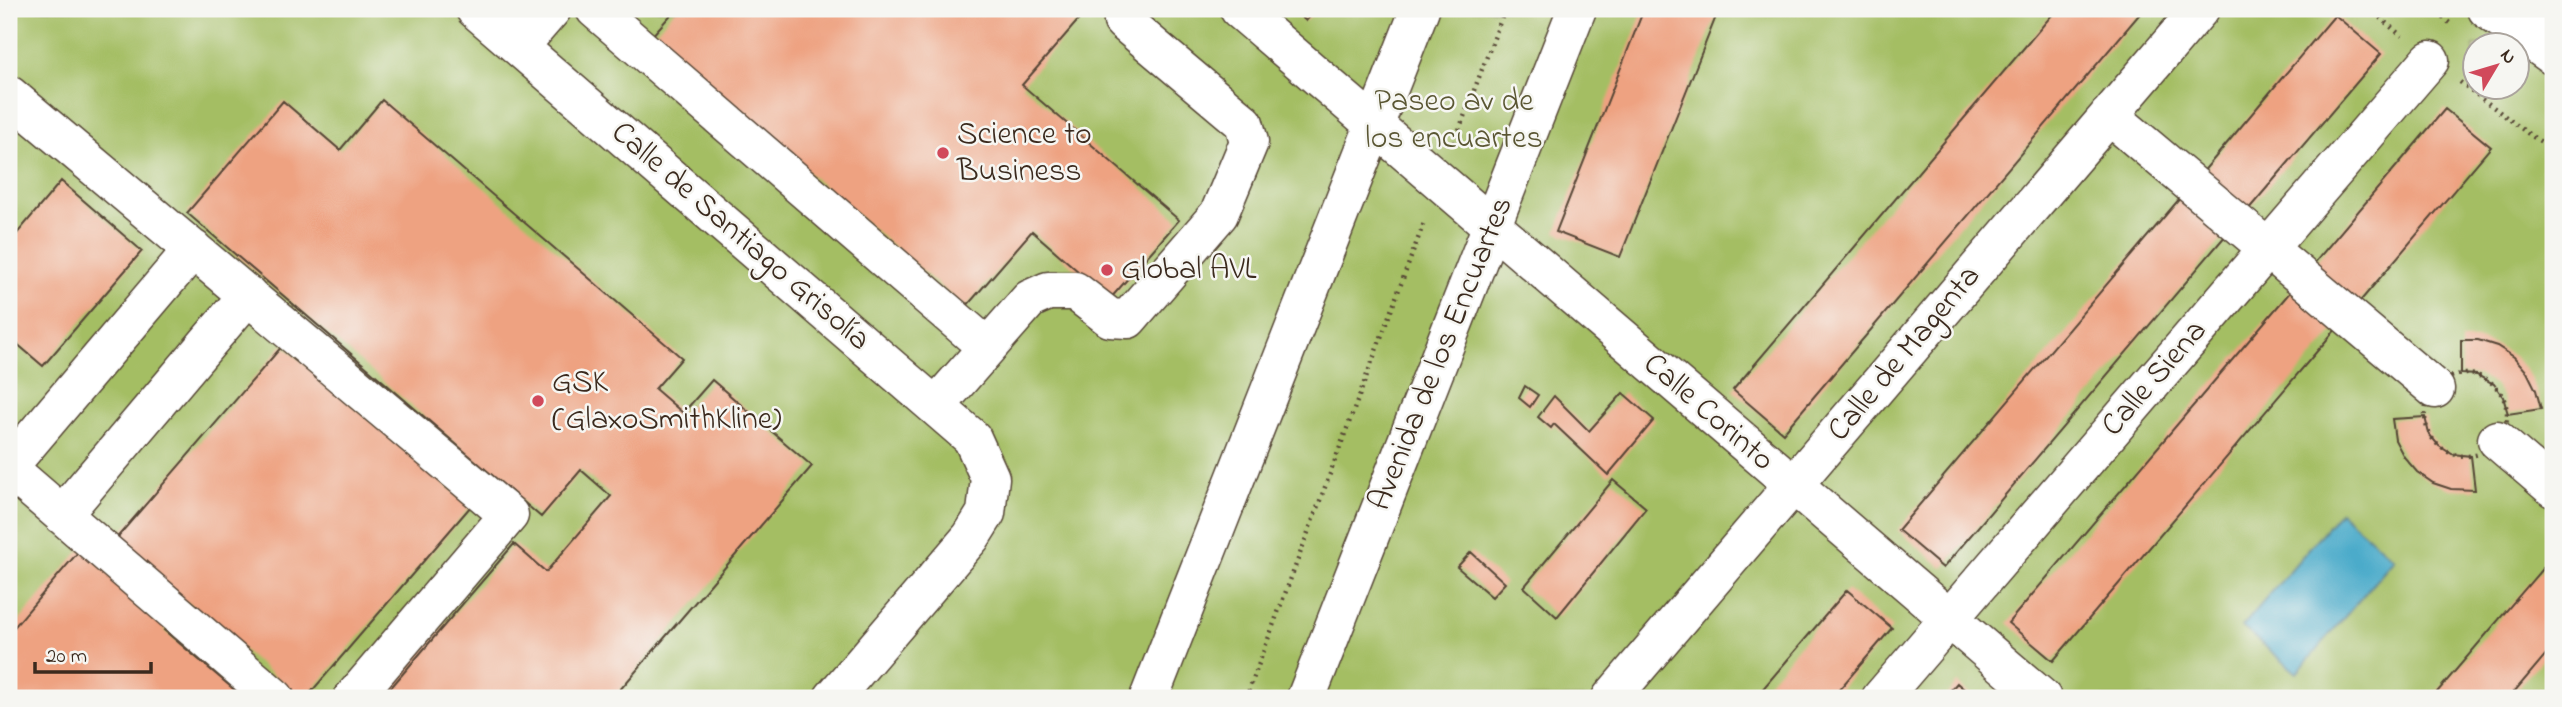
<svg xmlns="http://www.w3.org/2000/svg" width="2562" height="707" viewBox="0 0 2562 707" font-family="'Indie Flower',sans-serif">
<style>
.green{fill:#a4be64;stroke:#707441;stroke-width:2;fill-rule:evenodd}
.water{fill:#4babca;stroke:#436a74;stroke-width:2}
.building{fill:#eea281}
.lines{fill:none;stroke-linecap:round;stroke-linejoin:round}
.minor-casing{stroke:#554535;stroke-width:41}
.path{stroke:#554535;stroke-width:4.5;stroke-dasharray:2 5;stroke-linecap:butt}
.minor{stroke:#fff;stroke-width:38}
.poi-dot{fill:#d1495b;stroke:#f6f6f2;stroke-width:2.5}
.labels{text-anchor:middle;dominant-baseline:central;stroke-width:5;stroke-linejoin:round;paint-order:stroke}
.park-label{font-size:32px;fill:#5a5633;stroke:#f6f6f2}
.poi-label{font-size:32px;fill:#3b2a1e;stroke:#f6f6f2;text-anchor:start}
.street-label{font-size:32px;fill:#3b2a1e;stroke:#f6f6f2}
</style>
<rect width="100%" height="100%" fill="#f6f6f2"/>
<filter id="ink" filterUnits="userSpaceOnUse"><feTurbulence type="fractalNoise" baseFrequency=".0143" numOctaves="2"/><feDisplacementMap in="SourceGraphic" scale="14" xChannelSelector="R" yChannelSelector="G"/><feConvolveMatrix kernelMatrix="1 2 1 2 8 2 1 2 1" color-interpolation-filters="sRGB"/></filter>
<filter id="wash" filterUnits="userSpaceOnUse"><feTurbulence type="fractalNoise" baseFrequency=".00686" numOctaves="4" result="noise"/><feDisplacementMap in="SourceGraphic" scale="28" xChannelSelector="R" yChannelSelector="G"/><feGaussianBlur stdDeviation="1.57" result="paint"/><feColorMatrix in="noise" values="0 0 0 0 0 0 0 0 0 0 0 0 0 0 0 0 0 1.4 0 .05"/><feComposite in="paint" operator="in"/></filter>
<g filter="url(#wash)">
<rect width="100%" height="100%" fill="#e9dfba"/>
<path class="green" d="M 9,9 L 2553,9 L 2553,698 L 9,698 ZM 2474,46 L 2516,46 L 2516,88 L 2474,88 Z"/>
<path class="water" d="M 2340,512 L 2394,559 L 2297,673 L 2242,627 Z"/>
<g id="blocks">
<path class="building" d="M 676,9 L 1088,9 L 1022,85 L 1179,220 L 1110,299 L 1032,231 L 965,308 L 651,37 Z
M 1292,9 L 1316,9 L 1306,21 Z
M 1644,9 L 1719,9 L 1620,257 L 1556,232 Z
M 2057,9 L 2144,9 L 1783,433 L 1733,390 Z
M 2335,15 L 2381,54 L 2247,211 L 2202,173 Z
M 382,100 L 682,358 L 655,389 L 683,413 L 712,380 L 812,466 L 613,698 L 382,698 L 514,544 L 546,572 L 611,496 L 581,470 L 541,517 L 187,213 L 283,101 L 340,150 Z
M 2445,109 L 2491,147 L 2357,305 L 2311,267 Z
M 61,181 L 142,251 L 43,366 L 9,337 L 9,243 Z
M 2181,197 L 2226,235 L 1943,568 L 1898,530 Z
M 2291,291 L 2336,329 L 2053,661 L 2008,623 Z
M 2461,340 L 2478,340 L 2497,346 L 2514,357 L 2527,372 L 2536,390 L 2541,409 L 2508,414 L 2503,397 L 2494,384 L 2477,375 L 2461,374 Z
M 283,345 L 471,506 L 306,698 L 300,698 L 187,602 L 164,630 L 244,698 L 9,698 L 9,633 L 79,551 L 115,540 Z
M 1525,386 L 1538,395 L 1530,407 L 1519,398 Z
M 1623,393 L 1654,420 L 1608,475 L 1554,424 L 1551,428 L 1538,417 L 1554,396 L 1589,431 Z
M 2425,417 L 2429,434 L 2439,446 L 2452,454 L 2471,456 L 2475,490 L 2451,489 L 2433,483 L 2417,472 L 2404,457 L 2395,440 L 2392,419 Z
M 1613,480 L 1646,508 L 1557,617 L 1524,587 Z
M 1471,552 L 1505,583 L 1492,597 L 1457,567 Z
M 2553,556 L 2553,646 L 2509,698 L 2432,698 Z
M 1847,590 L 1892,628 L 1832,698 L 1755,698 Z
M 1957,683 L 1974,698 L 1944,698 Z"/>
</g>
</g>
<g filter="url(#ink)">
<use href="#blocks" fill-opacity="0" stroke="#554535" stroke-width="2"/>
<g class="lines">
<g class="minor-casing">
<path id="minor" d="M 475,9 L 972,438 L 990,478 L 986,513 L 971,537 L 833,698
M 595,9 L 987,347
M 1239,9 L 2042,698
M 2487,9 L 2553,56
M 2548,9 L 2553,13
M 519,47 L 552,9
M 9,95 L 509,515 L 353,698
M 2109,115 L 2435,389
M 936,406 L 1030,299 L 1048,291 L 1075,291 L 1110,318 L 1128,319 L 1219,214 L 1249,142 L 1244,123 L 1123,21 L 1124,9
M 2497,440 L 2553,488
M 9,466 L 193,249
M 9,469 L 275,698
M 62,515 L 248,295
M 1149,698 L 1420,9
M 1306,698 L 1577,9
M 1611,698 L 2200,9
M 1881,698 L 2430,60"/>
</g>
<path class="path" d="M 2369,9 L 2402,36
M 2431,9 L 2451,24
M 2460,82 L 2530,135 L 2553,149
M 1454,143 L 1505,9
M2425 415a41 41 0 1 1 82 0a41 41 0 1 1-82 0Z
M 1246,698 L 1425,220"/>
<use href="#minor" class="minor"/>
</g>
</g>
<g class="poi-dot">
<circle cx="943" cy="153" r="7"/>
<circle cx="1107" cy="270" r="7"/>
<circle cx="538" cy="401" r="7"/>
</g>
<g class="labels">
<g class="park-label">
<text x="1454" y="102">Paseo av de<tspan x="1454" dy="37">los encuartes</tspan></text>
</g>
<g class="poi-label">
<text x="957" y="135">Science to<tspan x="957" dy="37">Business</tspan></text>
<text x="1121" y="270">Global AVL</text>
<text x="552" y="383">GSK<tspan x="552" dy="37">(GlaxoSmithKline)</tspan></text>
</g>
<g class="street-label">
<text transform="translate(740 237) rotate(41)">Calle de Santiago Grisolía</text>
<text transform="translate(1442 354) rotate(-68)">Avenida de los Encuartes</text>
<text transform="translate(1905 354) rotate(-50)">Calle de Magenta</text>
<text transform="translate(2155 379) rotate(-49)">Calle Siena</text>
<text transform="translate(1708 413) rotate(41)">Calle Corinto</text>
</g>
</g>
<rect width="2562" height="707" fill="none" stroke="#f6f6f2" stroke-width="35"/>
<g transform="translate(2496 66) rotate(52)"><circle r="33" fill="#f6f6f2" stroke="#aba49d" stroke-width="2"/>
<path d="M0-5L12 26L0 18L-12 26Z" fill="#d1495b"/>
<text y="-10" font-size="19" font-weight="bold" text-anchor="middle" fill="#3b2a1e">N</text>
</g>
<path d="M35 662v10h116v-10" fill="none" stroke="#3b2a1e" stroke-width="3.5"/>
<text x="46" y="662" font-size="21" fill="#3b2a1e" stroke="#f6f6f2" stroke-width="5" paint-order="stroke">20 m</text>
</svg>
